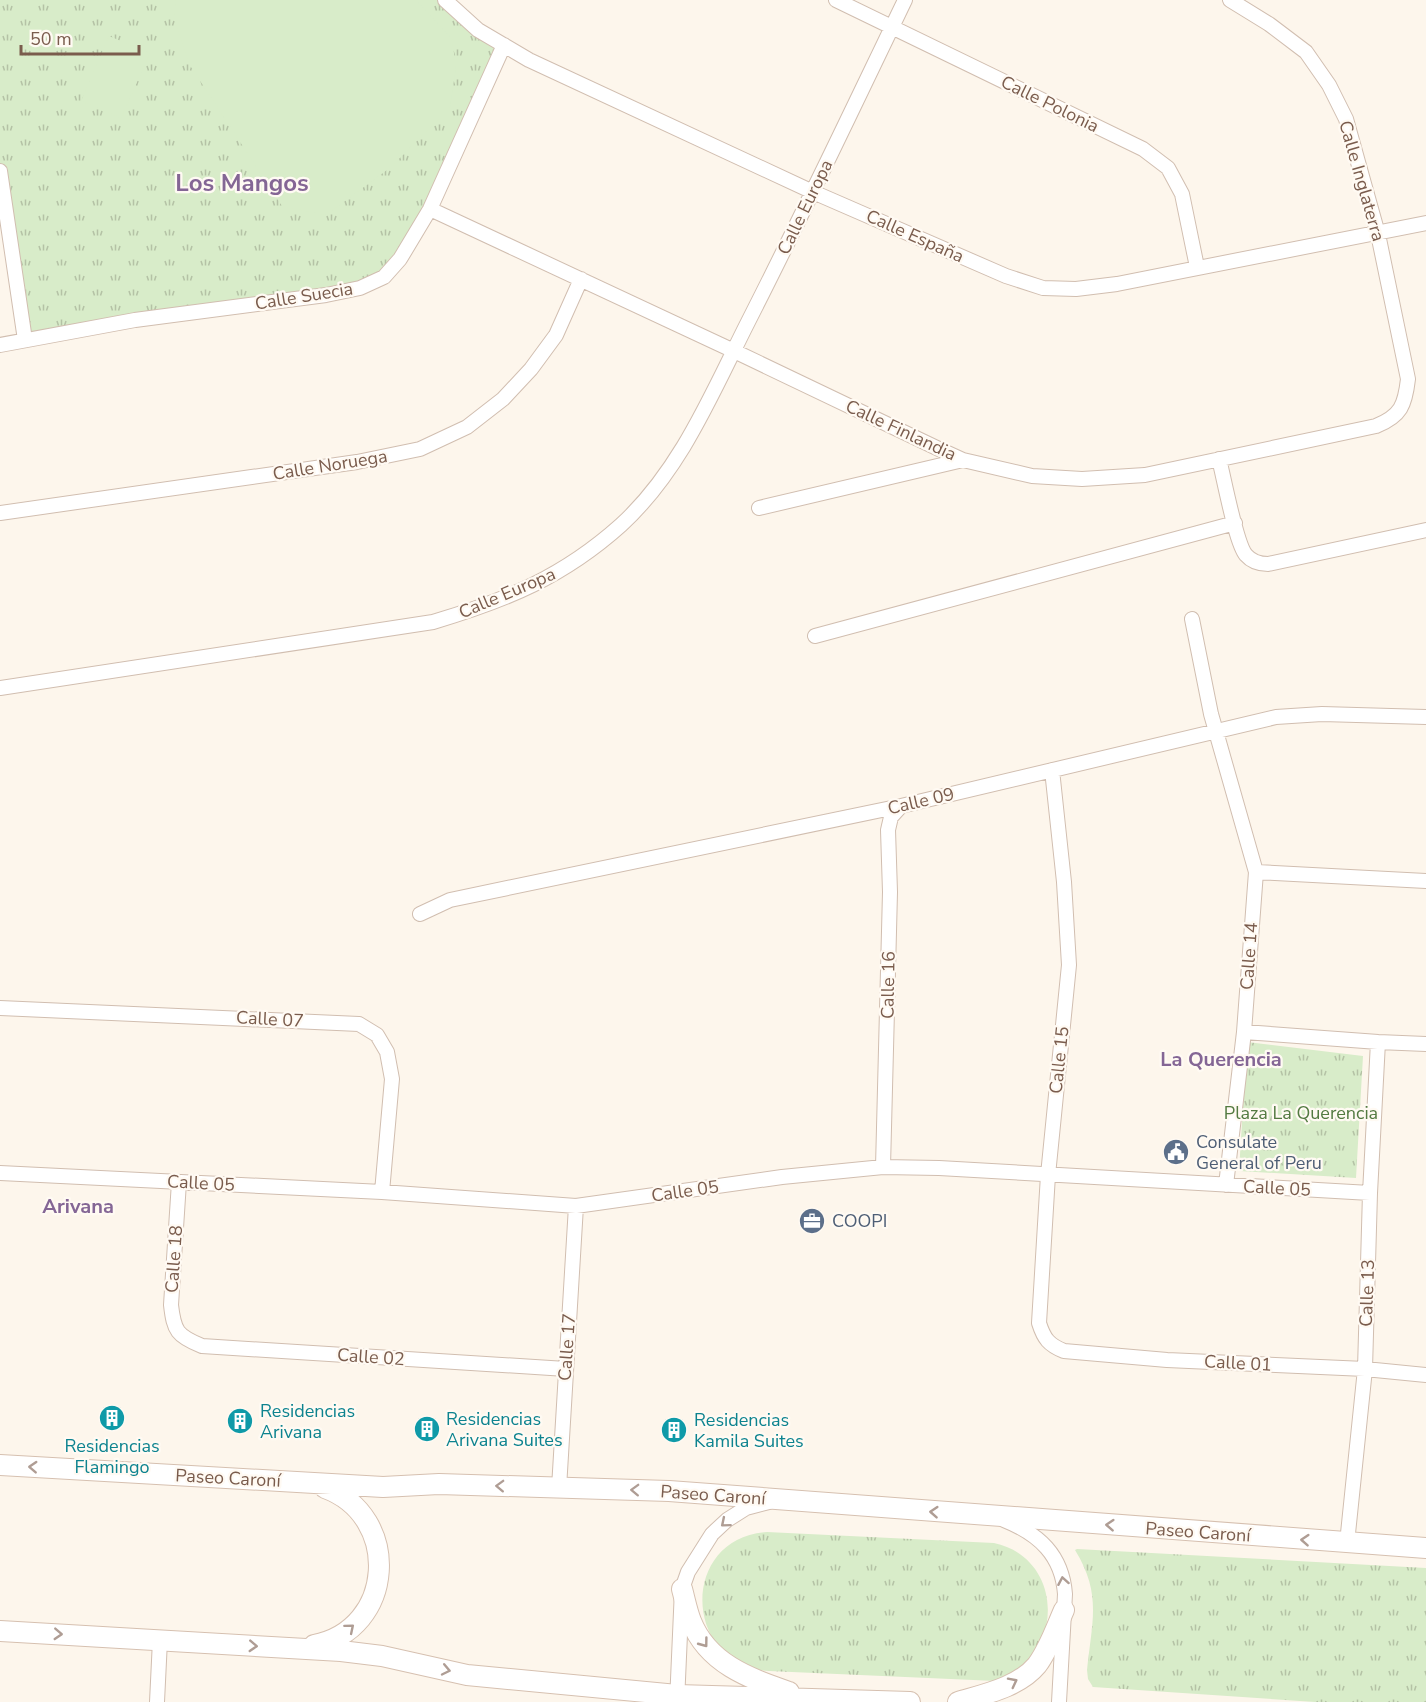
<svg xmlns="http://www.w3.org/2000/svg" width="1426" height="1702" viewBox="0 0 1426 1702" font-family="'Nunito Sans',sans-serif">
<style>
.grass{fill:url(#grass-tufts)}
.pitch{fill:#d8ecc9}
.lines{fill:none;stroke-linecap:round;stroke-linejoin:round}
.street-casing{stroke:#d1beb0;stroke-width:16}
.secondary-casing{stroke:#d6c0b0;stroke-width:22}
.street{stroke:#fff;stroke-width:14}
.secondary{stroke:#fff;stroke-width:20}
.oneway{stroke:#af9d94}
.labels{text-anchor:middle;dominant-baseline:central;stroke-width:4.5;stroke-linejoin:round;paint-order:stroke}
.street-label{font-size:18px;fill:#7a5c4d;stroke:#fffaf3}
.park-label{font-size:18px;fill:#537a41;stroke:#fffaf3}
.service-label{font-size:18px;fill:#4e5e75;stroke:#fffaf3;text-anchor:start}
.culture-label{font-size:18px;fill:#0d838f;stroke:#fffaf3;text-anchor:start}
.neighbourhood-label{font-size:20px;font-weight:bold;fill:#846695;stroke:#fffaf3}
.district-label{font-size:24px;font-weight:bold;fill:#846695;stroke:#fffaf3}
</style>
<defs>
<pattern id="grass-tufts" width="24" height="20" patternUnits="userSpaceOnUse" patternTransform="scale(1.5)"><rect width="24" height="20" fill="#d8ecc9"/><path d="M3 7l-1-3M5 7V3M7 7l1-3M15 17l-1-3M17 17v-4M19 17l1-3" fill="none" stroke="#b4c2a5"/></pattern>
</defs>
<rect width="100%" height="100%" fill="#fdf6ec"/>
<path class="grass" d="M 0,0 L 445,0 L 504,45 L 400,259 L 360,288 L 25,340 L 0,171 Z
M 1247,1042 L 1363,1056 L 1356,1178 L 1239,1171 Z
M 767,1532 L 994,1543 C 1052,1555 1065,1626 1024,1666 C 1016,1673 1005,1677 996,1681 L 769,1671 C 681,1665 680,1537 767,1532 Z
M 1077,1549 L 1426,1568 L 1426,1702 L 1315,1702 L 1093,1687 L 1088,1679 L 1087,1670 C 1092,1621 1102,1594 1075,1550 Z"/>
<path class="pitch" d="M 176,0 L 416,0 L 452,39 L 456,67 L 450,107 L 391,167 L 326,215 L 282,206 L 189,64 L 174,19 Z
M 109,36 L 150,53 L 121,118 L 81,101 Z"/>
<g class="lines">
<g class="street-casing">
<path id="street" d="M 445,0 L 478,30 L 529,60 L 813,192 L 1006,276 L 1043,288 L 1076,289 L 1117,284 L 1426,223
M 836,0 L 1143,149 L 1168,168 L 1182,194 L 1197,267
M 0,171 L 25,340
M 430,209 L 734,351 L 941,450 L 963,460 L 1032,476 L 1082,479 L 1145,475 L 1376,426 C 1401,416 1405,405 1408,379 L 1378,234 L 1346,119 L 1329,85 L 1306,52 L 1269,24 L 1230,0
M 0,345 L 135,320 L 326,295 L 360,288 L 384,277 L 400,259 L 430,209 L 504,45
M 1219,459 C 1224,478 1236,544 1246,555 C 1252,562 1259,564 1268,564 L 1426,530
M 759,508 L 963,460
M 0,513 L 357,462 L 420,449 L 467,427 L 503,399 L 531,369 L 556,335 L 581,279
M 1192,619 L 1211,714 L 1256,872 L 1244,1032 L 1226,1185
M 815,636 L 1235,523
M 0,688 L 433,622 C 507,600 563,577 621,525 C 681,470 712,393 748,322 C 802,216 853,108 905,0
M 1052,770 L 1064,882 L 1069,965 L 1048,1175 L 1039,1323 C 1044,1339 1049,1345 1064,1351 L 1167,1360 L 1365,1369 L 1426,1375
M 1256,872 L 1426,881
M 420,914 L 450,900 L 901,806 L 1276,717 L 1322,714 L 1426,717
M 0,1008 L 359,1024 L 377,1035 L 387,1052 L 392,1079 L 382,1192
M 1244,1032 L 1378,1042 L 1426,1044
M 883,1167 L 890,892 L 888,830 L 891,817 L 901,806
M 0,1173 L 382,1192 L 576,1206 L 782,1177 L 883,1167 L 939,1168 L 1370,1193
M 179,1182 L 171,1305 C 174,1331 177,1336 202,1346 L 566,1369
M 559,1488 L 576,1206
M 1004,1520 C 1039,1534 1062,1555 1065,1594 L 1059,1702
M 1347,1543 L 1365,1369 L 1370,1193 L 1378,1042
M 157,1702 L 160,1640
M 677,1702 L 682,1589 L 688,1572 L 712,1534 L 727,1520 L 746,1508 L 769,1502"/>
</g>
<g class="secondary-casing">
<path id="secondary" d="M 0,1465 L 383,1487 L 439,1484 L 669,1491 L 1426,1548
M 682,1589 C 685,1600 687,1611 691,1621 C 708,1664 749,1678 789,1692
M 0,1631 L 341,1651 L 382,1656 L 467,1675 L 677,1695 L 910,1702
M 314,1645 C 395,1630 402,1516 325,1488
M 958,1702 C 985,1694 1019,1687 1037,1665 C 1049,1649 1056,1628 1064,1610"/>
</g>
<use href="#street" class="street"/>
<use href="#secondary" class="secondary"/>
</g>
<defs><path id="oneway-chevron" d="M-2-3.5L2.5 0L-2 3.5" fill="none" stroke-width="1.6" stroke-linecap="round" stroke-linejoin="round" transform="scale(1.5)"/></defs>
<g class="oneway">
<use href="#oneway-chevron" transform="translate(33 1467) rotate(-177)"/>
<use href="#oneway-chevron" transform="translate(500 1486) rotate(-178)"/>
<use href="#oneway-chevron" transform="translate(635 1490) rotate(-178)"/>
<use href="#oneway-chevron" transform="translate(934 1512) rotate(-176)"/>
<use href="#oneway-chevron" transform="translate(725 1523) rotate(140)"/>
<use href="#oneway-chevron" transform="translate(1110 1525) rotate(-176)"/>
<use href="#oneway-chevron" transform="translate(1305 1540) rotate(-176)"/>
<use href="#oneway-chevron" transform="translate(1063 1581) rotate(-100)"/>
<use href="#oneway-chevron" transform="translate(350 1628) rotate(-40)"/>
<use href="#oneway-chevron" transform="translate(58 1634) rotate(3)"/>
<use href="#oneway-chevron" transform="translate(704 1643) rotate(53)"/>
<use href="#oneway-chevron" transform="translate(253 1646) rotate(3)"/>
<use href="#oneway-chevron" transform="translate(446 1670) rotate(12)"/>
<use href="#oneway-chevron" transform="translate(1013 1682) rotate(-27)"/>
</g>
<defs>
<g id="civic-disc" transform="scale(1.35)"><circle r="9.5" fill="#5c6f8a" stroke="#fffaf3"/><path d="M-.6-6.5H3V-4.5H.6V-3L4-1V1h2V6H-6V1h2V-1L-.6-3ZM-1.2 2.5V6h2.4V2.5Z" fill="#fff"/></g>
<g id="office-disc" transform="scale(1.35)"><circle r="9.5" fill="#5c6f8a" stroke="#fffaf3"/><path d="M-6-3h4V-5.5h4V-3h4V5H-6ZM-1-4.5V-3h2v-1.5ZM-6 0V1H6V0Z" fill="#fff"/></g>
<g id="building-disc" transform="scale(1.35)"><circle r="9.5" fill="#0f9aa8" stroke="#fffaf3"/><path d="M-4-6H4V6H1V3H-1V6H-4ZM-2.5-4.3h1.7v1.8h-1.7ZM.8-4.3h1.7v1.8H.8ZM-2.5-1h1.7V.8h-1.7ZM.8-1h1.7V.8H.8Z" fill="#fff"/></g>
</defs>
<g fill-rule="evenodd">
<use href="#civic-disc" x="1176" y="1152"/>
<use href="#office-disc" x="812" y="1221"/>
<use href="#building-disc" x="112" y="1418"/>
<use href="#building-disc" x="240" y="1421"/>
<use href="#building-disc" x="427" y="1429"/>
<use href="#building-disc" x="674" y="1430"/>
</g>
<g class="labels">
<g class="street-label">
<text transform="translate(1050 104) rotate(26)">Calle Polonia</text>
<text transform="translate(1362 181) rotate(74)">Calle Inglaterra</text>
<text transform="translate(805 207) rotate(-64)">Calle Europa</text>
<text transform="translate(915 236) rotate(24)">Calle España</text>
<text transform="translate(304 296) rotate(-9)">Calle Suecia</text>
<text transform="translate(901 430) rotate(25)">Calle Finlandia</text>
<text transform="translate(330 465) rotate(-9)">Calle Noruega</text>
<text transform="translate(507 593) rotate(-23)">Calle Europa</text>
<text transform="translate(921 801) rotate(-13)">Calle 09</text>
<text transform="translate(1249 956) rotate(-86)">Calle 14</text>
<text transform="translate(888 985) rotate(-89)">Calle 16</text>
<text transform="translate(270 1019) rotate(3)">Calle 07</text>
<text transform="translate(1059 1060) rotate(-84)">Calle 15</text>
<text transform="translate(201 1183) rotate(3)">Calle 05</text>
<text transform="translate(1277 1188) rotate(3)">Calle 05</text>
<text transform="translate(685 1191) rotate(-8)">Calle 05</text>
<text transform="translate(174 1259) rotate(-86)">Calle 18</text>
<text transform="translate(1367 1293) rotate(-88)">Calle 13</text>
<text transform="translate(567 1347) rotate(-86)">Calle 17</text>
<text transform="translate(371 1357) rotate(4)">Calle 02</text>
<text transform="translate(1238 1363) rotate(3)">Calle 01</text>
<text transform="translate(228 1478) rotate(3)">Paseo Caroní</text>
<text transform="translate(713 1495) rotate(4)">Paseo Caroní</text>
<text transform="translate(1198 1532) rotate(4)">Paseo Caroní</text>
</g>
<g class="park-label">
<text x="1301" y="1113">Plaza La Querencia</text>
</g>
<g class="service-label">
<text x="1196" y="1142">Consulate<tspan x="1196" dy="21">General of Peru</tspan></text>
<text x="832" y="1221">COOPI</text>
</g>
<g class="culture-label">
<text x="260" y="1411">Residencias<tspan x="260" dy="21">Arivana</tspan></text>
<text x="446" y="1419">Residencias<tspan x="446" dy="21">Arivana Suites</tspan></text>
<text x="694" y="1420">Residencias<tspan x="694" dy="21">Kamila Suites</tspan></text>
<text x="112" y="1446" text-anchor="middle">Residencias<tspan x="112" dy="21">Flamingo</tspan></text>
</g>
<g class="neighbourhood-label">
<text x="1221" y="1059">La Querencia</text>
<text x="78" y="1206">Arivana</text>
</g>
<g class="district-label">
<text x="242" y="183">Los Mangos</text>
</g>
</g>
<path d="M21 45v9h118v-9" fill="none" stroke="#7a5c4d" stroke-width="3"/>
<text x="30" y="45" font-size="18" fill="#7a5c4d" stroke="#fffaf3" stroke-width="4.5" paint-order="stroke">50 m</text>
</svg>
